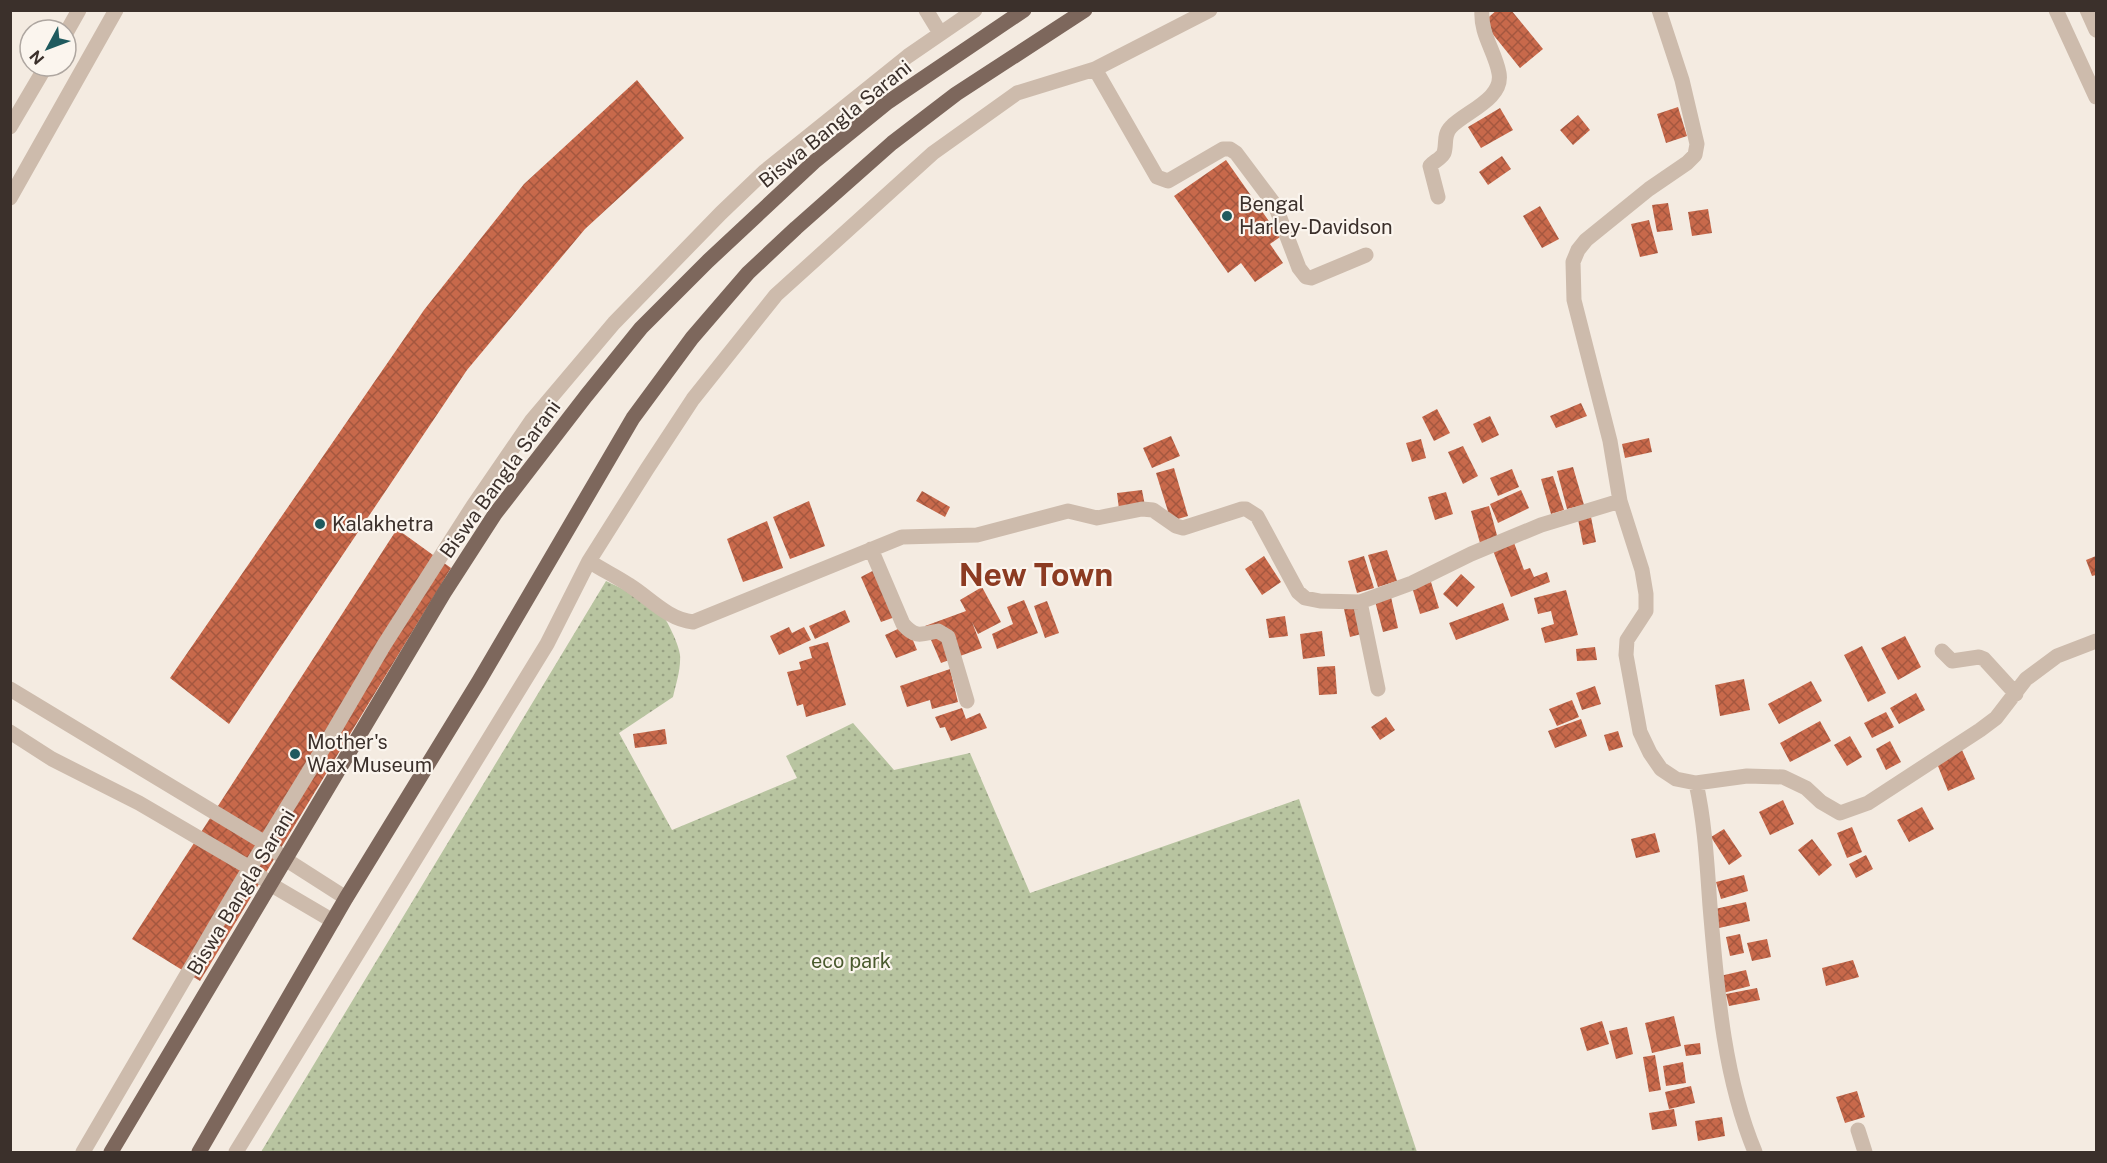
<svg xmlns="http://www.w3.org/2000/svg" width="2107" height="1163" viewBox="0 0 2107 1163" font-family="'Public Sans',sans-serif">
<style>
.park{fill:url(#park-dots)}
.building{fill:url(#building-cross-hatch)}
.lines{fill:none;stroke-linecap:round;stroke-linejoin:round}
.minor{stroke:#cdbbac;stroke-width:15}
.major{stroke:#7d675c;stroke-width:15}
.poi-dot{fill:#1f5a5e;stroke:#fbf5ee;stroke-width:2}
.labels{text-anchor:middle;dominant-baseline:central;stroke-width:4.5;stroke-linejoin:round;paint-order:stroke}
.street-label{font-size:20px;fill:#3b302b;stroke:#fbf5ee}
.poi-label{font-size:20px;fill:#3b302b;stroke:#fbf5ee;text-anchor:start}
.park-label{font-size:20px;fill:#4a5a2e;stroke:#fbf5ee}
.town-label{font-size:32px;font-weight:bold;fill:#8c3b22;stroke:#fbf5ee}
</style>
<defs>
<pattern id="park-dots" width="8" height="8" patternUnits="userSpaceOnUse" patternTransform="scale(1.5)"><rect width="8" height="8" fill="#b8c4a0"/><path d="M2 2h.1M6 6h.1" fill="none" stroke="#97a083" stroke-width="1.8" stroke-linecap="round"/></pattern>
<pattern id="building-cross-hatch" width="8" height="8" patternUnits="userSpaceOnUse" patternTransform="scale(1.5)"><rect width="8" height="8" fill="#c8694b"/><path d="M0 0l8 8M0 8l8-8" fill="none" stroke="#a4573f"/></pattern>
</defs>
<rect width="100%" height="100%" fill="#f4ebe1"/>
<path class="park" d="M 606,581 C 619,587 651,602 660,612 C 667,619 679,645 680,655 C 681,669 676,684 673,697 L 619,733 L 672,830 L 797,778 L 786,756 L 853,723 L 894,770 L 970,753 L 1030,893 L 1299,799 L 1417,1152 L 261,1152 Z"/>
<path class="building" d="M 1497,10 L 1511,10 L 1543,49 L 1520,68 L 1483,22 Z
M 637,80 L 684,138 L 585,229 L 467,370 L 229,724 L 170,678 L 424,310 L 524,184 Z
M 1678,107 L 1687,136 L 1666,143 L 1657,114 Z
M 1500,108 L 1513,130 L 1481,148 L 1468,127 Z
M 1578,115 L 1590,130 L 1573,145 L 1560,130 Z
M 1502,156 L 1511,169 L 1488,185 L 1479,172 Z
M 1226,160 L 1280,237 L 1270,244 L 1283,263 L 1255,282 L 1241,263 L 1228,273 L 1174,196 Z
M 1668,203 L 1673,230 L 1657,232 L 1652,205 Z
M 1540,206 L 1559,239 L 1542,248 L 1523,216 Z
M 1708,209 L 1712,233 L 1692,236 L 1688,212 Z
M 1649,220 L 1658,253 L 1640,257 L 1631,224 Z
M 1581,403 L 1587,416 L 1556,428 L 1550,416 Z
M 1437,409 L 1450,433 L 1434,441 L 1422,417 Z
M 1490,416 L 1499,435 L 1482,443 L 1473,424 Z
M 1171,436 L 1180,456 L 1152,468 L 1143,448 Z
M 1649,438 L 1652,452 L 1625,458 L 1622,444 Z
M 1421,439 L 1426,458 L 1412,462 L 1406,443 Z
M 1463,446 L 1478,476 L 1463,484 L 1448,452 Z
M 1573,467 L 1584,505 L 1567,509 L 1557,471 Z
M 1174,468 L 1188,516 L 1171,521 L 1156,473 Z
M 1512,469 L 1519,487 L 1498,496 L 1490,478 Z
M 1553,476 L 1564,510 L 1551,514 L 1541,479 Z
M 1142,490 L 1145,506 L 1119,509 L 1117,493 Z
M 1521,490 L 1529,508 L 1498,523 L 1490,504 Z
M 922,491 L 950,507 L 945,517 L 916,501 Z
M 1446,492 L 1453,514 L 1435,520 L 1428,497 Z
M 809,501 L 825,546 L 790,559 L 773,517 Z
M 1489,506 L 1498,539 L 1480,543 L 1471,511 Z
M 1591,517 L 1596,542 L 1583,545 L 1578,519 Z
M 767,521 L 783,568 L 743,582 L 727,539 Z
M 397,529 L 451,568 L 200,981 L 132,939 Z
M 1513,540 L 1524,570 L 1530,568 L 1534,577 L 1547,572 L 1550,582 L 1511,597 L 1492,548 Z
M 1387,550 L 1397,581 L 1378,587 L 1368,555 Z
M 1264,556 L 1281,582 L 1262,595 L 1245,569 Z
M 1364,556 L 1374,588 L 1357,593 L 1348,561 Z
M 2096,556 L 2096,575 L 2092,576 L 2086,560 Z
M 882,566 L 917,650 L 896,658 L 885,635 L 900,628 L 895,617 L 881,622 L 861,577 Z
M 1461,574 L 1475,587 L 1457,607 L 1443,594 Z
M 1431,582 L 1439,608 L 1420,614 L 1412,587 Z
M 982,587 L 1001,622 L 978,634 L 972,622 L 982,648 L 941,663 L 925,626 L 966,611 L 960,600 Z
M 1566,590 L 1578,635 L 1545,643 L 1541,628 L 1554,624 L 1551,611 L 1538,614 L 1534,598 Z
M 1391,597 L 1398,628 L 1383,632 L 1375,601 Z
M 1024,600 L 1038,633 L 997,649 L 992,634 L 1013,624 L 1007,607 Z
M 1047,601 L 1059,633 L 1045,638 L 1034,606 Z
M 1503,603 L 1509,620 L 1456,640 L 1449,623 Z
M 1359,605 L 1365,633 L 1350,637 L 1344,609 Z
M 845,610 L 850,622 L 815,639 L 809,626 Z
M 1285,616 L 1288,636 L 1269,638 L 1266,619 Z
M 789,627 L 792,633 L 804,627 L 811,640 L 779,655 L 770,636 Z
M 1322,631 L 1325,656 L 1303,659 L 1300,634 Z
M 1905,636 L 1921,667 L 1898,680 L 1881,648 Z
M 828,642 L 846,705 L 806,717 L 803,704 L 797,706 L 787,672 L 801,669 L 799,662 L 812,658 L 809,647 Z
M 1862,646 L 1886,693 L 1868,702 L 1844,655 Z
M 1595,647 L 1597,660 L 1577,661 L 1576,649 Z
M 1335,666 L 1337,694 L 1319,695 L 1317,667 Z
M 950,669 L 958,702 L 932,709 L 930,700 L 907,707 L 900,686 Z
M 1744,679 L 1750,710 L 1720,716 L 1715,685 Z
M 1811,681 L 1822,701 L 1779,724 L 1768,704 Z
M 1595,686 L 1601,704 L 1582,710 L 1576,693 Z
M 1916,693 L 1925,710 L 1899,724 L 1890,708 Z
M 1572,700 L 1579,717 L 1557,726 L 1549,709 Z
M 962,708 L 966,719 L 980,713 L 987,728 L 951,741 L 945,727 L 940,728 L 935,717 Z
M 1886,712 L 1894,727 L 1872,738 L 1864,723 Z
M 1386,717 L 1395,730 L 1380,740 L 1371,727 Z
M 1581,719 L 1587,736 L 1555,748 L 1548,731 Z
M 1820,721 L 1831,741 L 1790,762 L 1780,743 Z
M 665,729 L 667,744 L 635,748 L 633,734 Z
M 1618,731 L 1623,747 L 1609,751 L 1604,735 Z
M 1850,736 L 1862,757 L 1847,766 L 1834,745 Z
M 1890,741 L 1901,762 L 1886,770 L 1876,749 Z
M 1962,750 L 1975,779 L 1948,791 L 1936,761 Z
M 1783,800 L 1794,824 L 1770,835 L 1759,812 Z
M 1922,807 L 1934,829 L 1909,842 L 1897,820 Z
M 1852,827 L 1862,852 L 1847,858 L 1837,833 Z
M 1724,829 L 1742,856 L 1729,865 L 1711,837 Z
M 1655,833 L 1660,852 L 1636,858 L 1631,839 Z
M 1812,839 L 1832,865 L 1819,876 L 1798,850 Z
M 1866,855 L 1873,869 L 1856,878 L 1849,864 Z
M 1744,875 L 1748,891 L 1721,899 L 1716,882 Z
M 1746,902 L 1750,921 L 1719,928 L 1715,909 Z
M 1740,934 L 1744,953 L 1730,956 L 1726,937 Z
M 1767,939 L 1771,957 L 1752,961 L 1747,943 Z
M 1853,960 L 1859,977 L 1826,986 L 1822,968 Z
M 1746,970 L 1750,986 L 1723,993 L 1720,976 Z
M 1757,988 L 1760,1000 L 1729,1006 L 1726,994 Z
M 1674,1016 L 1681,1046 L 1652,1053 L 1645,1023 Z
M 1602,1021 L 1609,1044 L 1587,1051 L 1580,1028 Z
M 1627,1027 L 1633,1054 L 1616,1059 L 1609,1031 Z
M 1700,1043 L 1701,1054 L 1686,1056 L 1684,1045 Z
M 1655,1055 L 1661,1090 L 1649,1092 L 1643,1057 Z
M 1683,1062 L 1686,1083 L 1666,1086 L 1663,1066 Z
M 1691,1086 L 1695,1103 L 1669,1109 L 1665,1092 Z
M 1857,1091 L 1865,1117 L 1845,1123 L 1836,1097 Z
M 1674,1109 L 1677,1126 L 1652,1130 L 1649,1113 Z
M 1722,1117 L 1725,1136 L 1698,1141 L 1695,1121 Z"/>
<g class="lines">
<path class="minor" d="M 926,10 L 940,33
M 1659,10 L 1682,80 L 1697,144 L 1695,155 L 1687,163 L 1649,189 L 1586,240 L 1578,250 L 1573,262 L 1574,300 L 1610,441 L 1620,501 L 1642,570 L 1646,594 L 1646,611 L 1627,640 L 1626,655 L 1640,732 L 1650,753 L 1661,769 L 1676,779 L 1696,783 C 1705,823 1707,865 1710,906 C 1717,988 1723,1075 1755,1152
M 2056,10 L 2096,97
M 2087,10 L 2096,30
M 66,33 L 79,10
M 1095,69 L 1157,177 L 1168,181 L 1223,149 L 1230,149 L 1236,153 L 1275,205 L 1299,268 L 1306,277 L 1311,278 L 1366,255
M 10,127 L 46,66
M 1438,197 L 1430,166 C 1434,161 1441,159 1444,153 C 1447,144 1443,135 1451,127 C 1465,112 1504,99 1499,73 C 1495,51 1480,34 1482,10
M 10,198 L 116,10
M 871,549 L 903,624 C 916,639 922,634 938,631 L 948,637 L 967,701
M 589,561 C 602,570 616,576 629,585 C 650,598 667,619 693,622 L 902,537 L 977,535 L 1068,511 L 1097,518 L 1142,509 L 1153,510 L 1176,526 L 1183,528 L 1242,509 L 1246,509 L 1257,516 L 1298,592 L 1305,598 L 1320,601 L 1360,602 L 1412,583 L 1471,554 L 1541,525 L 1620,501
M 1360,602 L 1378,689
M 1942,651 L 1952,661 L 1979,657 L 1984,659 L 2016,694
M 10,689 L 265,843 L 285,859 L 346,898
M 10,732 L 52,759 L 139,803 L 250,868 L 270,884 L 333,921
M 1696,783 L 1747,776 L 1783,777 L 1806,788 L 1821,802 L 1840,813 L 1868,803 L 1980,730 L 1996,718 L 2026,679 L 2057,656 L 2096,641
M 1858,1130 L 1865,1152
M 83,1152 L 237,889 L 330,737 L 384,645 L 473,506 L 532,420 L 614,323 L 721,213 L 765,171 L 908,56 L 975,10
M 236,1152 L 547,644 L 589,561 L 647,469 L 693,399 L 776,295 L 933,153 L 1017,93 L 1095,69 L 1210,10"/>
<path class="major" d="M 111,1152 L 444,593 L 495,514 L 586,396 L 641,328 L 708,261 L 814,162 L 888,102 L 1024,10
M 199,1152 L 346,898 L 479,681 L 633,418 L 692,338 L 748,273 L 796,228 L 892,143 L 956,94 L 1085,10"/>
</g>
<g class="poi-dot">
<circle cx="1227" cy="216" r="6"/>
<circle cx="320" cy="524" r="6"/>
<circle cx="295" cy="754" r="6"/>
</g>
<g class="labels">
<g class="street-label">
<text transform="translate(835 124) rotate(-39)">Biswa Bangla Sarani</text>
<text transform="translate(500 479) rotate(-54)">Biswa Bangla Sarani</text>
<text transform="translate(241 892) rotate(-59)">Biswa Bangla Sarani</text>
</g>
<g class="poi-label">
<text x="1239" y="204">Bengal<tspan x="1239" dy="23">Harley-Davidson</tspan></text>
<text x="332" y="524">Kalakhetra</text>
<text x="307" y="742">Mother's<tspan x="307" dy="23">Wax Museum</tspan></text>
</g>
<g class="park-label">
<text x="851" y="961">eco park</text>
</g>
<g class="town-label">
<text x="1036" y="574">New Town</text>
</g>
</g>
<rect width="2107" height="1163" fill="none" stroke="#3b302b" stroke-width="24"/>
<g transform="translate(48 48) rotate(229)"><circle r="28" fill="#fbf5ee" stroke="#aea6a0" stroke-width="1.5"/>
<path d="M0-4.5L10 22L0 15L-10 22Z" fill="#1f5a5e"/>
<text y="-9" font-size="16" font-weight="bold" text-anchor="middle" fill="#3b302b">N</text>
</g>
</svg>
